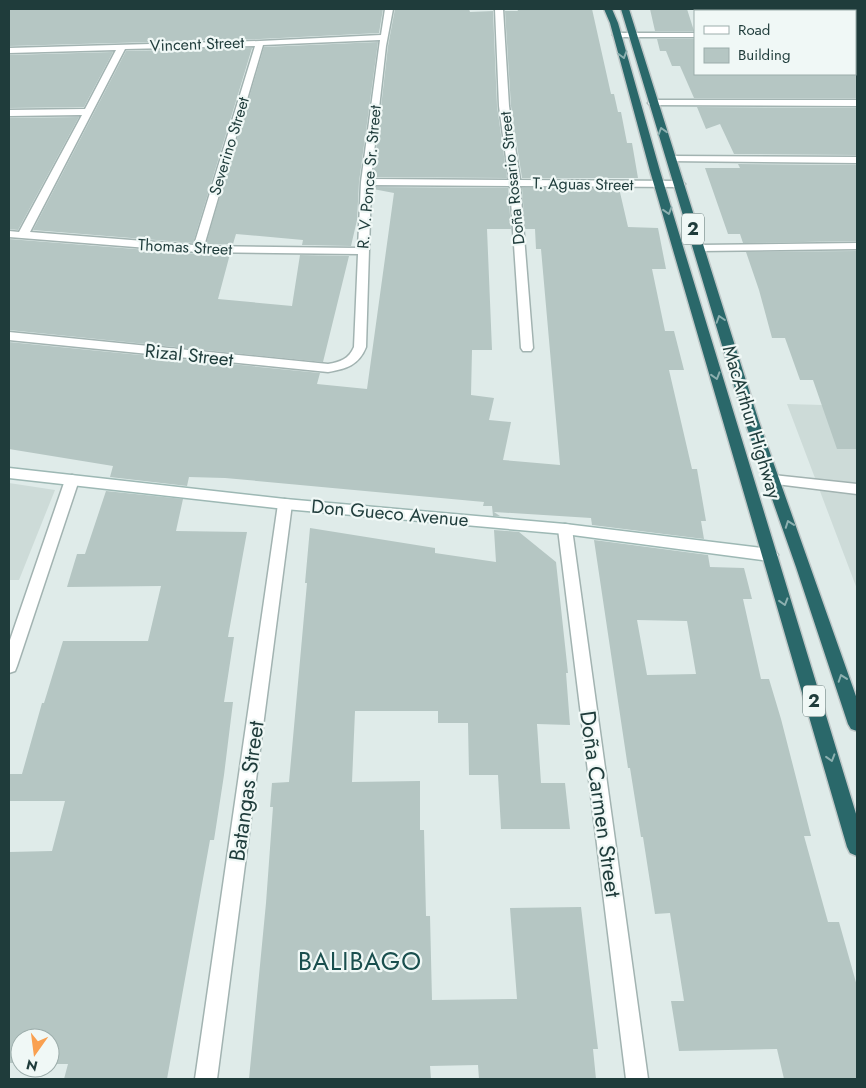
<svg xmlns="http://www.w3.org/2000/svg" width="866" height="1088" viewBox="0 0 866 1088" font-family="Jost,sans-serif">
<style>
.built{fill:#cddbd8}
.building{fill:#b5c6c3;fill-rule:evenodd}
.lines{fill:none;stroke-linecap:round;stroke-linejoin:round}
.street-casing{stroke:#a2b3b1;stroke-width:3}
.secondary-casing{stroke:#9db8b4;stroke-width:3}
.highway-casing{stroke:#c0c8c8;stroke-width:3}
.street{fill:#fff;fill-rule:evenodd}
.secondary{fill:#fff;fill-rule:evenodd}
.highway{fill:#2a686a;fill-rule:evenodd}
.oneway{stroke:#8db0b0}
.labels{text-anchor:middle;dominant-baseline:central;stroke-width:4.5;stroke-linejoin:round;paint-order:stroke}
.far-street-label{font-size:16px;fill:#1f3c3b;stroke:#f0f8f6}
.shield{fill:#f0f8f6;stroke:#5e7473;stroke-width:1}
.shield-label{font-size:18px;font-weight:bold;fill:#1f3c3b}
.street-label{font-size:19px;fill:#1f3c3b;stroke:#f0f8f6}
.near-street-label{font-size:22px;fill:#1f3c3b;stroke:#f0f8f6}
.near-quarter-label{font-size:25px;letter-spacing:1px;fill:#1a4f4e;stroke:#f0f8f6}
</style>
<rect width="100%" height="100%" fill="#dfebe9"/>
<path class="built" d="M 787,404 L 857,406 L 857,589 Z
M 9,483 L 55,490 L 19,580 L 9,580 Z"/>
<path class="building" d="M 9,9 L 383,9 L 379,33 L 260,39 L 9,46 Z
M 395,9 L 469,9 L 470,12 L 493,11 L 497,106 L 507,178 L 373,177 L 388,46 Z
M 517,9 L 592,9 L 611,94 L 614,94 L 618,112 L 621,112 L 627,143 L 632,143 L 638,178 L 522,178 L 511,106 L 505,11 L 518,11 Z
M 650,9 L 687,9 L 694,31 L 655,31 Z
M 657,39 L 695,39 L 695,74 L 857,74 L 857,98 L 694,98 L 680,66 L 672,66 L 666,51 L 660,51 Z
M 378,42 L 359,182 L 357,220 L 351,246 L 302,245 L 303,240 L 236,234 L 233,244 L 206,244 L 264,47 Z
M 252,48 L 193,243 L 33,230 L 126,51 Z
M 113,52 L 84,107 L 9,108 L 9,55 Z
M 697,107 L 857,108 L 857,155 L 734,154 L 720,124 L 706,129 Z
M 79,117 L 18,230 L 9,229 L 9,118 Z
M 738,164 L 857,165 L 857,241 L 743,243 L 740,234 L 728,234 L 705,168 L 740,168 Z
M 373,187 L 508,188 L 511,229 L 487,229 L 492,350 L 472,350 L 471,395 L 494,398 L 489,420 L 511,422 L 503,460 L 560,465 L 541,249 L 536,249 L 535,229 L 525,229 L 522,188 L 619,188 L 628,227 L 658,228 L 666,269 L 652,269 L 665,331 L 674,331 L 684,370 L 669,370 L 692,469 L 697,469 L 706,521 L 701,521 L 704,539 L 592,525 L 591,518 L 494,512 L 500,516 L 493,516 L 492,506 L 483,506 L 484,502 L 225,478 L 189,477 L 187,486 L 110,477 L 113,466 L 9,449 L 9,342 L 320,373 L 317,384 L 367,389 L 394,193 L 373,189 Z
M 9,239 L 198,254 L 230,254 L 218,299 L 292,306 L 300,255 L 349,256 L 323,362 L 9,330 Z
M 857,251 L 857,449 L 837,449 L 813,380 L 800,380 L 785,338 L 772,338 L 759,290 L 746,252 Z
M 106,491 L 183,499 L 176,531 L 247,532 L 228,637 L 234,637 L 224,702 L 233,702 L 224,775 L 214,840 L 210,840 L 167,1079 L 64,1079 L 68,1064 L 50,1064 L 50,1038 L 20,1038 L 20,1063 L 9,1063 L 9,852 L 52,851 L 65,801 L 9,801 L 9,774 L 22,774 L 42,703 L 44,703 L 63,641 L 148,641 L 161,586 L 67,587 L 77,554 L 85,554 Z
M 310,528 L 435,548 L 435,553 L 496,562 L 494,530 L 519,532 L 556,562 L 568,673 L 566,673 L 570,725 L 537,724 L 541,783 L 565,783 L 570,829 L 501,829 L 498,775 L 469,775 L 468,723 L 438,723 L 438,711 L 355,711 L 352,782 L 420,781 L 420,830 L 424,830 L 426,916 L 430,916 L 432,1000 L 517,999 L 510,908 L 581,907 L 598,1049 L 593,1049 L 596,1079 L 479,1079 L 478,1065 L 430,1066 L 431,1079 L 249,1079 L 266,903 L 273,807 L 270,807 L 272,783 L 289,782 L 307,583 L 305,583 Z
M 594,540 L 708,555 L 710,567 L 744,568 L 752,599 L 743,599 L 761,679 L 769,679 L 781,719 L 811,836 L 804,836 L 828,922 L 839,922 L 857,986 L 857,1078 L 784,1079 L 777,1049 L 679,1051 L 671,1001 L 684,1001 L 670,913 L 655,914 L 643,837 L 641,837 L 630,768 L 628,768 ZM 637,620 L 687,621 L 696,674 L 647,675 Z"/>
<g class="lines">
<g class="street-casing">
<path id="street" d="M 385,9 L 393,9 L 386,46 L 371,179 L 509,180 L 499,106 L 495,9 L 503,9 L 509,106 L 520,180 L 680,181 L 685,184 L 680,187 L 520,186 L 533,348 L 531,351 L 523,351 L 521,348 L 510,186 L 371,185 L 366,347 C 359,365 346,369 328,372 L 9,340 L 9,332 L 328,364 C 340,362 349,359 354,347 L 358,254 L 198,252 L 9,237 L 9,231 L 19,232 L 82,115 L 9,116 L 9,110 L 85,109 L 116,50 L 9,53 L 9,48 L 260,41 L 381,35 ZM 380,40 L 361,182 L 358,248 L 204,246 L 263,45 ZM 255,46 L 194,245 L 30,232 L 125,49 Z
M 614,33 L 695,33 L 695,37 L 617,37 L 613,35 Z
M 855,33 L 857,33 L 857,37 L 855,37 Z
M 653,100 L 857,100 L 857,106 L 650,105 L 648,103 Z
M 671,156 L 857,157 L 857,163 L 668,161 L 668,157 Z
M 857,243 L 857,249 L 699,251 L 693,248 L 699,245 Z
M 72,475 L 77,477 L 79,480 L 17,666 L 15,671 L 9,673 L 9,643 L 65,480 L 67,477 Z
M 773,475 L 857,484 L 857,494 L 768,483 L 766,480 L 768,477 Z
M 285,499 L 290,500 L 292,504 L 217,1079 L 195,1079 L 278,504 L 280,500 Z
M 565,524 L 570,525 L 572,529 L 648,1079 L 626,1079 L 558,529 L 560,525 Z"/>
</g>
<g class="secondary-casing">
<path id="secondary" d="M 9,468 L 285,499 L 565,524 L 770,549 L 775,551 L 778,555 L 775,559 L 770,561 L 565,534 L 285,509 L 9,478 Z"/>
</g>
<g class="highway-casing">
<path id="highway" d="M 604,9 L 612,9 L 618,23 L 660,171 L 857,817 L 857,856 L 850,853 L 847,847 L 650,171 L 610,23 Z
M 621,9 L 629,9 L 759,422 L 857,699 L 857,731 L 851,729 L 848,724 L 796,567 L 745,422 Z"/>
</g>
<use href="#street" class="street"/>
<use href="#secondary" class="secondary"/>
<use href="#highway" class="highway"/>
</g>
<defs><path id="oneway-chevron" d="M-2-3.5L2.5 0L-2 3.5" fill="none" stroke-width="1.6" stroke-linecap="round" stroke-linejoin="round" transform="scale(1.25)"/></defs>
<g class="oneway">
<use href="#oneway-chevron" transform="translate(623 55) rotate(74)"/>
<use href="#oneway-chevron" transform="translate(662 131) rotate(-107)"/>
<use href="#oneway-chevron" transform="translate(668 211) rotate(73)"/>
<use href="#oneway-chevron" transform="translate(720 319) rotate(-108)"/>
<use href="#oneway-chevron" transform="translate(716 376) rotate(73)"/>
<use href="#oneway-chevron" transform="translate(789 524) rotate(-110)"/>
<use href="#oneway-chevron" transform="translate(784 602) rotate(73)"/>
<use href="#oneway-chevron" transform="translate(842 678) rotate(-109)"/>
<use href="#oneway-chevron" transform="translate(831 758) rotate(73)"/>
</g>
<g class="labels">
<g class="far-street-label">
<text transform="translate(197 44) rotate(-2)">Vincent Street</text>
<text transform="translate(229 146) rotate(-73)">Severino Street</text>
<text transform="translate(369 177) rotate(-85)">R. V. Ponce Sr. Street</text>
<text transform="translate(512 178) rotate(-96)">Doña Rosario Street</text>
<text transform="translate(583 184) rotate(1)">T. Aguas Street</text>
<text transform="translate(185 247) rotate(3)">Thomas Street</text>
</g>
<g class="shield">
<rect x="682" y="213.5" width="22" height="31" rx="4"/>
<rect x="803" y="685.5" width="22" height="31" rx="4"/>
</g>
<g class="shield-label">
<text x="693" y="229">2</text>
<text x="814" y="701">2</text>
</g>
<g class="street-label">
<text transform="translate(189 355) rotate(6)">Rizal Street</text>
<text transform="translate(752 422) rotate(73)">MacArthur Highway</text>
<text transform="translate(390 513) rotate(5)">Don Gueco Avenue</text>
</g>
<g class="near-street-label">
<text transform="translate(246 791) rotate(-82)">Batangas Street</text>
<text transform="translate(601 804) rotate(82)">Doña Carmen Street</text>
</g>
<g class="near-quarter-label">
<text x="360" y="961">BALIBAGO</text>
</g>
</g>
<rect width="866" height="1088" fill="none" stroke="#1f3c3b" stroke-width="20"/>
<rect x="694" y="10" width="162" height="65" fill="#f0f8f6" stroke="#9cadab"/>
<rect x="704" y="26" width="25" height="8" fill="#ffffff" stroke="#9cadab"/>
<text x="738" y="35" font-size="15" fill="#1f3c3b">Road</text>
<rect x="704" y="48" width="25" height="15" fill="#b5c6c3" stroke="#9cadab"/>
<text x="738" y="60" font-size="15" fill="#1f3c3b">Building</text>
<g transform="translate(35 1053) rotate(194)"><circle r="24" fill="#f0f8f6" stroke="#9cadab"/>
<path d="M0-4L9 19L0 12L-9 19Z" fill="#f9a050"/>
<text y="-8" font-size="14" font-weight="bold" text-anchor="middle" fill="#1f3c3b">N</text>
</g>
</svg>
